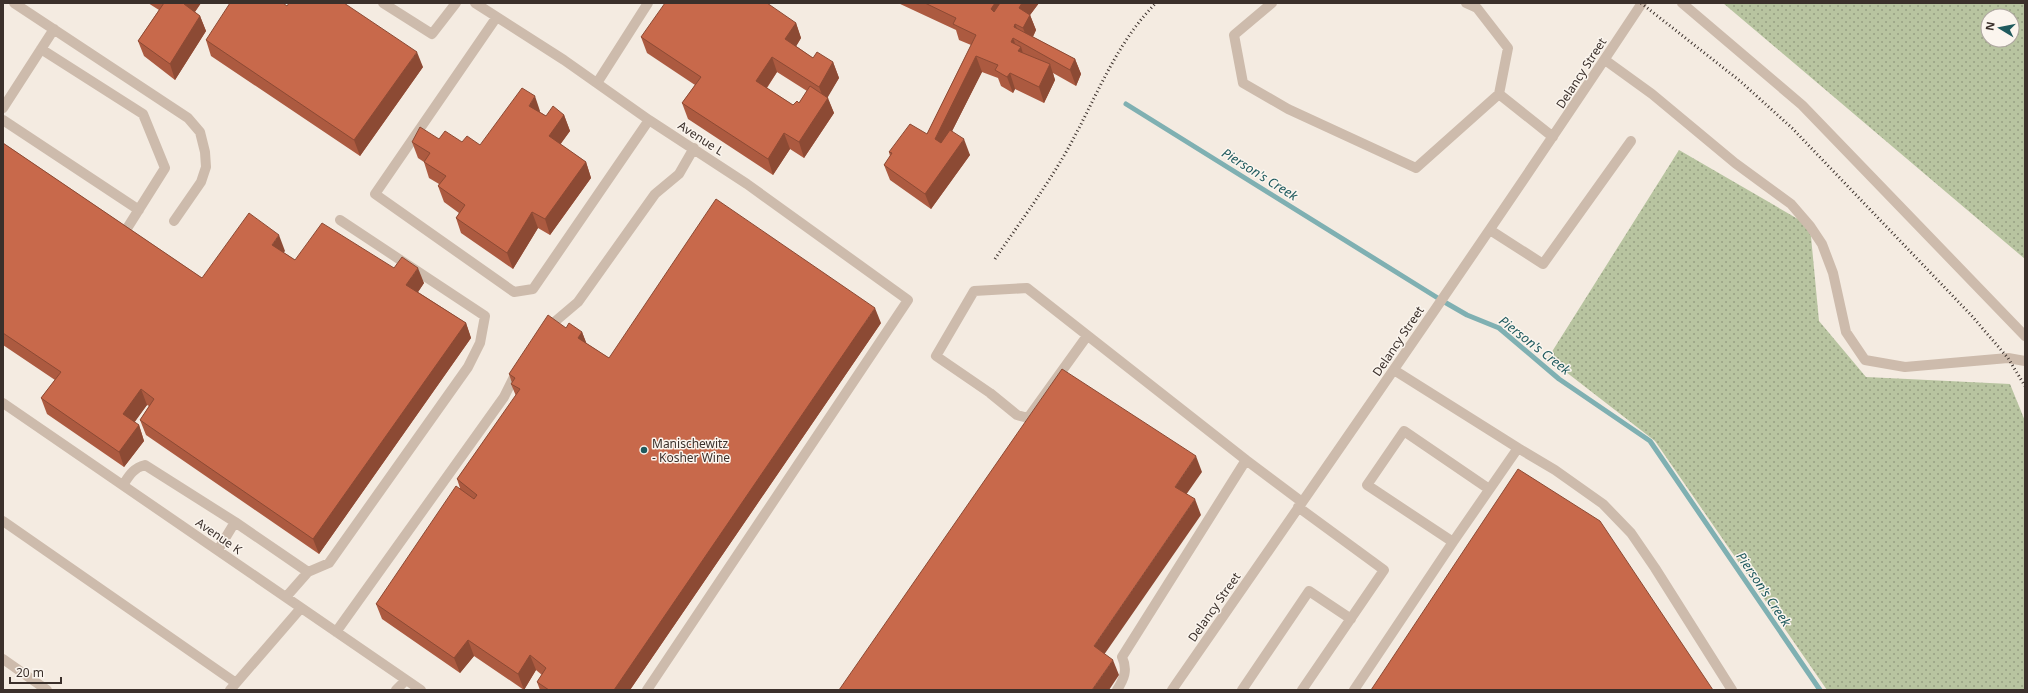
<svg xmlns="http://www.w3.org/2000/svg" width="2028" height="693" viewBox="0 0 2028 693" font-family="'Noto Sans',sans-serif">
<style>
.grass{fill:url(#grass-dots);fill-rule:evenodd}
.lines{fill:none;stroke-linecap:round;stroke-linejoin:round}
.stream{stroke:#7fb0b2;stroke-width:5}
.minor{stroke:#cdbbac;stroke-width:10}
.rail{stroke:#3b302b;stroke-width:3;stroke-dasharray:1 3;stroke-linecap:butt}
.wall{fill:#ac5a40;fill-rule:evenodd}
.shaded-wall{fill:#8c4a34}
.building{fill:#c8694b;stroke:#8c4a34}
.poi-dot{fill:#1f5a5e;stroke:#fbf5ee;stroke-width:1.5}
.labels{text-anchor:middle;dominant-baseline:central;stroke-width:3;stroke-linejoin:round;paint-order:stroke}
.street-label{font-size:12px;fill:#3b302b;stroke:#fbf5ee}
.poi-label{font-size:12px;fill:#3b302b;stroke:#fbf5ee;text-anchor:start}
.water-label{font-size:13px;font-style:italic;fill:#1f5a5e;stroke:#fbf5ee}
</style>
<defs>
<pattern id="grass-dots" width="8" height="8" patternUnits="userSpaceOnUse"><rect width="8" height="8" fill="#b8c4a0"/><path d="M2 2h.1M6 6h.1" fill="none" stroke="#97a083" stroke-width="1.8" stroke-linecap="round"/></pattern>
</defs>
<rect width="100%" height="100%" fill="#f4ebe1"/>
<path class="grass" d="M 1723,3 L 2025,3 L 2025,259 ZM 1988,16 L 2012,16 L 2012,40 L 1988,40 Z
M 1679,150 L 1810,226 L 1819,321 L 1866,377 L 2010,384 L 2025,421 L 2025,690 L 1827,690 L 1655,441 L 1548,358 Z"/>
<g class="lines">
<path class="stream" d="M 1126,104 L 1441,300 L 1467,315 L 1499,328 L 1559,379 L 1650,441 L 1820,690"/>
<path class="minor" d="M 14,3 L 188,118 L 200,132 L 205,152 L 206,167 L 201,182 L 174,221
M 383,3 L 432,34 L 456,3
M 475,3 L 564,60 L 649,120 L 747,184 L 908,300 L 647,690
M 1272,3 L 1234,35 L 1243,83 L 1288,109 L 1416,168 L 1499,94 L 1508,48 L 1477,8 L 1466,3
M 1682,3 L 1802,105 L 2025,336
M 496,18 L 375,194 L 514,292 L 533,289 L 649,120
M 41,49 L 143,114 L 165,168 L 126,230
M 1605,60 L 1652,94 L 1735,163 L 1791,204 L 1810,226 L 1822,244 L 1833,273 L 1846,332 L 1865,360 L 1905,367 L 2008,358 L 2025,361
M 597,83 L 648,3
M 1499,94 L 1553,137
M 3,108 L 54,29
M 3,120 L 139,210
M 1490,230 L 1543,264 L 1631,141
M 545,330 L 578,302 L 655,194 L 679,174 L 694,148
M 1087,336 L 1028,418 L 1017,415 L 990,393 L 936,356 L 974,291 L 1027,288 L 1246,460 L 1122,657 C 1128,670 1124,679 1117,690
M 1394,370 L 1518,448 L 1453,542 L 1367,485 L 1404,431 L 1489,489
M 3,403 L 421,690
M 1518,448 L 1555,470 L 1603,504 L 1631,533 L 1655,568 L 1732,690
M 1246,460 L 1302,502
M 123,485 C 129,476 133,468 145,465 L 235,522 L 308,572
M 1298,507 L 1384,570 L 1302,690
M 3,521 L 236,683
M 218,550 L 235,522
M 286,597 L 308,572 L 329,563 L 468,367 L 480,343 L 485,316 L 340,220
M 336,632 L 504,397 L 518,369
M 3,659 L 47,690
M 230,690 L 301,608
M 396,690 L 406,680
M 1172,690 C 1330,462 1489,234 1642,3
M 1242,690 L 1309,591 L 1351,619
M 1354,690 L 1453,542"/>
<path class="rail" d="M 1641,3 L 1740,81 L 1792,128 L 1971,315 L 2008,358 L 2025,386
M 995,259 C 1020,222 1048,185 1070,145 C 1097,96 1116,43 1156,3"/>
</g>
<path class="wall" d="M 148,3 L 201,3 L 195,12 L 200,16 L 206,31 L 175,80 L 144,56 L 138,41 L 159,10 Z
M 898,3 L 1039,3 L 1030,15 L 1036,30 L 1033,37 L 1075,59 L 1081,74 L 1076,86 L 1053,73 L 1055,80 L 1044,103 L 1015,89 L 1013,93 L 1001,86 L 998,78 L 982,72 L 952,131 L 970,155 L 931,209 L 890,180 L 884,165 L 890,156 L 889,152 L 927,134 L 971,45 L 959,40 L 956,30 Z
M 287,6 L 423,67 L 360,156 L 211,56 L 206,40 Z
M 796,23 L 801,38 L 796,46 L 813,58 L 833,62 L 839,78 L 827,97 L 834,113 L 804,158 L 790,149 L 773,175 L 688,119 L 682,103 L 695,85 L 647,53 L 641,37 ZM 777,72 L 807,91 L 799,103 L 793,105 L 767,88 Z
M 540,111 L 540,112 L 546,116 L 564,115 L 570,131 L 560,144 L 586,162 L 591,178 L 550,235 L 538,228 L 513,269 L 461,233 L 456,218 L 459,213 L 444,202 L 438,186 L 439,184 L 429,178 L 424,162 L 418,158 L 412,142 L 439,139 L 480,145 Z
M 3,143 L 202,278 L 285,251 L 283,252 L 295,260 L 394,268 L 424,283 L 418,292 L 466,323 L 471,338 L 319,554 L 146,435 L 140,420 L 149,406 L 147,405 L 134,422 L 139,425 L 144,441 L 124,467 L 47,414 L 41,398 L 55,380 L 3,345 Z
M 881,323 L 630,690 L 540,690 L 537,682 L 542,675 L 536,670 L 524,690 L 474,656 L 460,673 L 382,619 L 376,604 L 460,488 L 457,479 L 516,396 L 511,384 L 512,383 L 509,374 L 566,328 L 582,332 L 586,343 L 609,358 Z"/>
<path class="shaded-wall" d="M 184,3 L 201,3 L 189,20 L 184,4 Z
M 995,3 L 1002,3 L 996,25 L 991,9 Z
M 1022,3 L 1039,3 L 1030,15 L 1036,30 L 1029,44 L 1023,28 L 1019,8 Z
M 200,16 L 206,31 L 175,80 L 170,64 Z
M 796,23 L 801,38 L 791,55 L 785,39 Z
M 1015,24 L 1021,39 L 1019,43 L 1014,27 Z
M 1013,38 L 1019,54 L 1011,42 Z
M 1021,47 L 1026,63 L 1018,51 Z
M 417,52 L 423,67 L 360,156 L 354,140 Z
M 976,56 L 982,72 L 940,155 L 935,139 Z
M 772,57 L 777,72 L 761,96 L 756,81 Z
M 1075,59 L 1081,74 L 1076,86 L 1070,70 Z
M 833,62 L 839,78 L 825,102 L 819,87 Z
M 1050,64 L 1055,80 L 1044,103 L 1039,87 Z
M 1010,73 L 1015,89 L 1013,93 L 1007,77 Z
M 535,96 L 540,111 L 534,121 L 529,106 Z
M 828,98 L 834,113 L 804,158 L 799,142 Z
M 564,115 L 570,131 L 555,152 L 549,136 Z
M 784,133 L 790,149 L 773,175 L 768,159 Z
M 964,139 L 970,155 L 931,209 L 925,194 Z
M 586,162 L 591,178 L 550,235 L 545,219 Z
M 532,212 L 538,228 L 513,269 L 507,253 Z
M 279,235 L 285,251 L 278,260 L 272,245 Z
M 418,268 L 424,283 L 412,301 L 406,285 Z
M 875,308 L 881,323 L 630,690 L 614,690 Z
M 466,323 L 471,338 L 319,554 L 313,539 Z
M 582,332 L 588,347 L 578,338 Z
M 141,389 L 147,405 L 129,430 L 123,414 Z
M 139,425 L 144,441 L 124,467 L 119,452 Z
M 1196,456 L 1202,472 L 1181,502 L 1175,487 Z
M 1195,499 L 1201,515 L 1099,662 L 1094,646 Z
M 468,640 L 474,656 L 460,673 L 454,658 Z
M 530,655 L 536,670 L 524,690 L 518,674 Z
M 1113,660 L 1119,675 L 1109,690 L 1092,690 Z"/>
<path class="building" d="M 164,3 L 184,3 L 184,4 L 200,16 L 170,64 L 138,41 Z
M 230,3 L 283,3 L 287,6 L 289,3 L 344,3 L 417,52 L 354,140 L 206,40 Z
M 665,3 L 767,3 L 796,23 L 785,39 L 813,58 L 817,52 L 833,62 L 819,87 L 772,57 L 756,81 L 793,105 L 797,101 L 799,103 L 810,86 L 828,98 L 799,142 L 784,133 L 768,159 L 682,103 L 701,77 L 641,37 Z
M 925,3 L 995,3 L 991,9 L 994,12 L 1000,3 L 1022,3 L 1019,8 L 1030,15 L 1023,28 L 1015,24 L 1014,27 L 1075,59 L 1070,70 L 1013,38 L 1011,42 L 1021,47 L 1018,51 L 1050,64 L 1039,87 L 1010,73 L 1007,77 L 995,70 L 998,65 L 976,56 L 935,139 L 941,143 L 950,130 L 964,139 L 925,194 L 884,165 L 892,153 L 889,152 L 910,124 L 927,134 L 976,35 L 953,24 L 956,18 Z
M 522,88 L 535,96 L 529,106 L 546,116 L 553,106 L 564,115 L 549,136 L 586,162 L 545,219 L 532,212 L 507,253 L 456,218 L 465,205 L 438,186 L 446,176 L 424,162 L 430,153 L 412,142 L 420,127 L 439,139 L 445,131 L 462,142 L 467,136 L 480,145 Z
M 3,143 L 202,278 L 249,213 L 279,235 L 272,245 L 295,260 L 322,223 L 394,268 L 402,257 L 418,268 L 406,285 L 466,323 L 313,539 L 140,420 L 154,399 L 141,389 L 123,414 L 139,425 L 119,452 L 41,398 L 61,372 L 3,333 Z
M 716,199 L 875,308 L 614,690 L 549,690 L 537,682 L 546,668 L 530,655 L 518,674 L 468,640 L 454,658 L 376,604 L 456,486 L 474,499 L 477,495 L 457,479 L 520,389 L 511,384 L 515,378 L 509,374 L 548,315 L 566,328 L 569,323 L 582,332 L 578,338 L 609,358 Z
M 1062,369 L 1196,456 L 1175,487 L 1195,499 L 1094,646 L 1113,660 L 1092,690 L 839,690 Z
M 1518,469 L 1600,521 L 1713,690 L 1371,690 Z"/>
<circle class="poi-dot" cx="644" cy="450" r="4"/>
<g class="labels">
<g class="street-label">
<text transform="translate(1581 73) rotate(-57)">Delancy Street</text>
<text transform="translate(701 138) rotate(33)">Avenue L</text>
<text transform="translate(1398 341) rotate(-56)">Delancy Street</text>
<text transform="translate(219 536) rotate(35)">Avenue K</text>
<text transform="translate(1214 607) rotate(-55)">Delancy Street</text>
</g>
<g class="poi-label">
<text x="652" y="443">Manischewitz<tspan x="652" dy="14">- Kosher Wine</tspan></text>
</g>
<g class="water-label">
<text transform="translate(1260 174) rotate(32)">Pierson's Creek</text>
<text transform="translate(1535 345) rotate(38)">Pierson's Creek</text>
<text transform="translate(1764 589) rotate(56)">Pierson's Creek</text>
</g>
</g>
<rect width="2028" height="693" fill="none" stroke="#3b302b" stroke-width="8"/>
<g transform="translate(2000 28) rotate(280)"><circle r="19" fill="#fbf5ee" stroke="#aea6a0"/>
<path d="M0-3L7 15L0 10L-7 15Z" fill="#1f5a5e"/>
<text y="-6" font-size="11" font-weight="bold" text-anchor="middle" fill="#3b302b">N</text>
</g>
<path d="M10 677v6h51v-6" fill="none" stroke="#3b302b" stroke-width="2"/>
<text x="16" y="677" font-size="12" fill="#3b302b" stroke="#fbf5ee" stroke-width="3" paint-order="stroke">20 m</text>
</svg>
